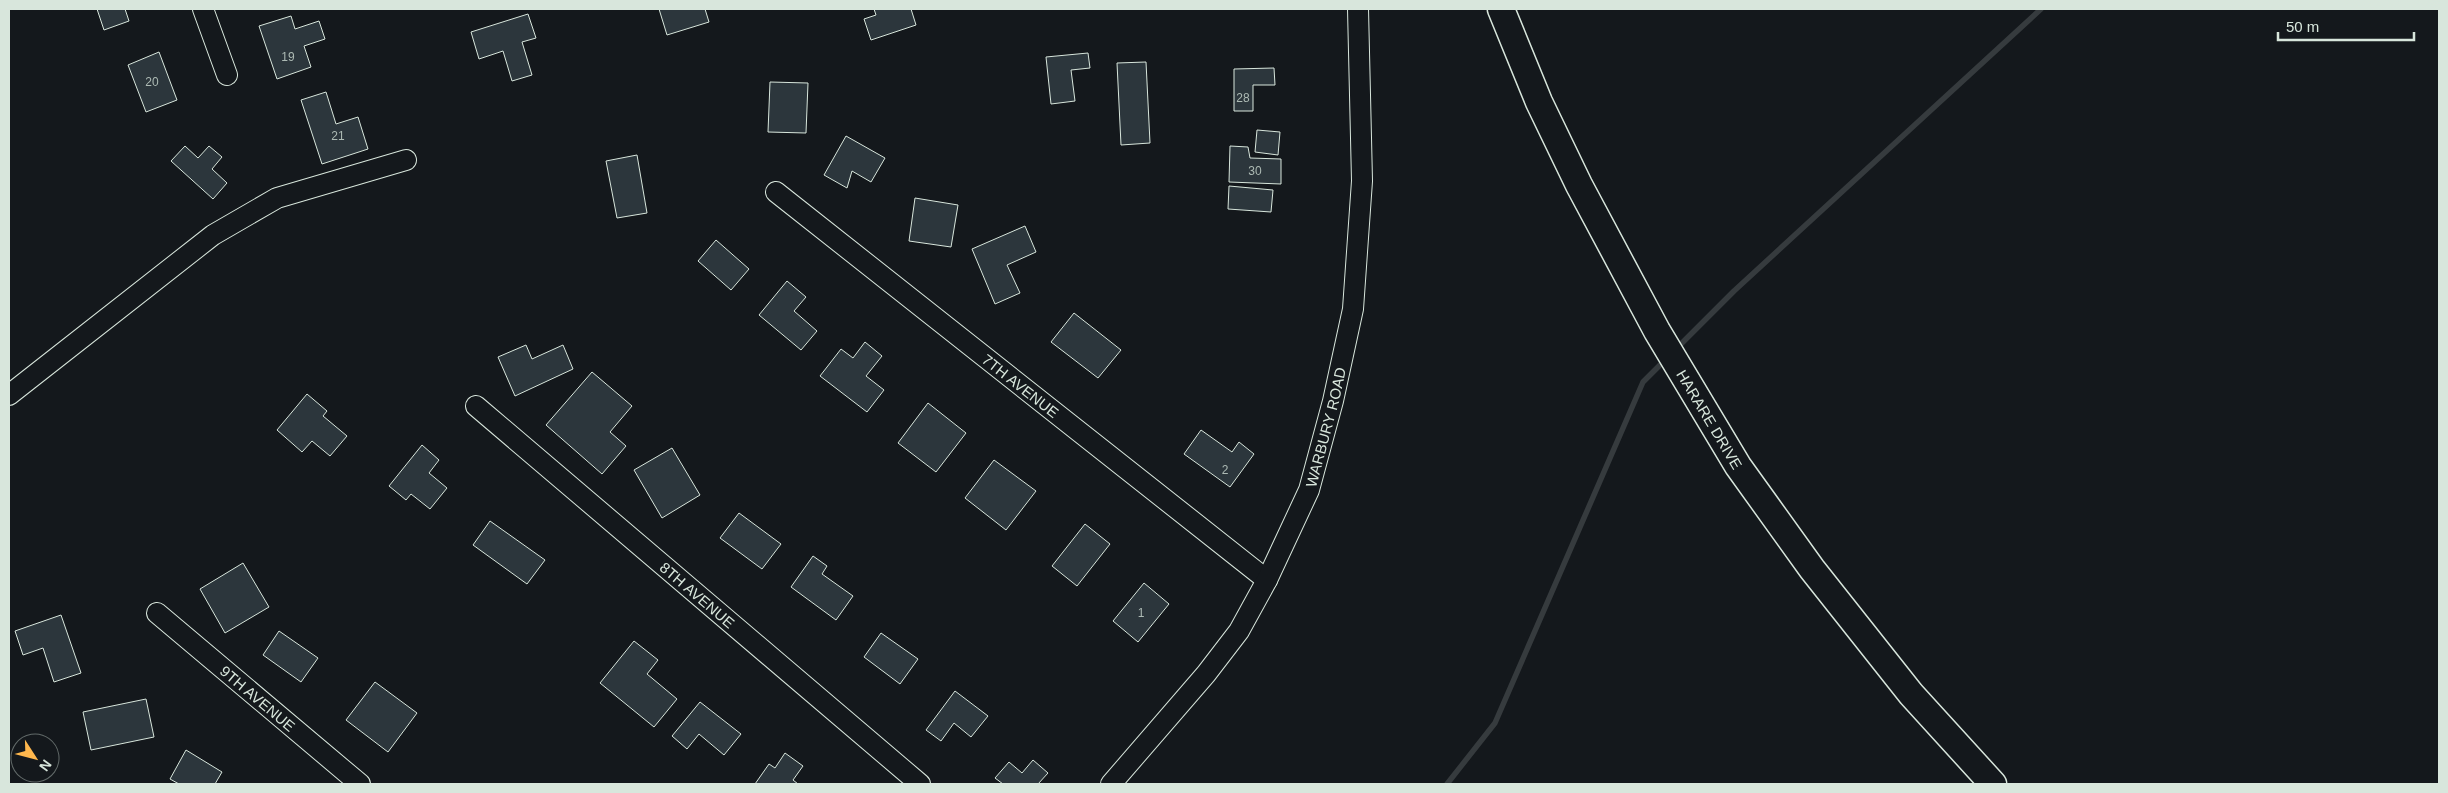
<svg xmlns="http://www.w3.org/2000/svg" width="2448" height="793" viewBox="0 0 2448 793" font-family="Arial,sans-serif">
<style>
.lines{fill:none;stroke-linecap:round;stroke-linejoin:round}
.stream{stroke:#363b3e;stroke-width:5.5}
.building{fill:#2c363c;stroke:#d8e6dc}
.minor-casing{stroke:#d8e6dc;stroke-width:22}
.major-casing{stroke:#d8e6dc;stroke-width:29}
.minor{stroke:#14181c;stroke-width:20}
.major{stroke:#14181c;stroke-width:26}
.labels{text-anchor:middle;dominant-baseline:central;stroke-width:4;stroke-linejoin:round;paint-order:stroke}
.number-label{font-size:12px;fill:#adbab4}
.street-label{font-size:15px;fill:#d8e6dc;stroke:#14181c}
</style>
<rect width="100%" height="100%" fill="#14181c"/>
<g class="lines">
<path class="stream" d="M 1675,350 L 1734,291 L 2041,9
M 1447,784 L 1495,723 L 1643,382 L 1667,358"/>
</g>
<path class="building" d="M 97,9 L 125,9 L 129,21 L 104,30 Z
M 659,9 L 705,9 L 709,22 L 667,35 Z
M 874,9 L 911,9 L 916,25 L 871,40 L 864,19 L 876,15 Z
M 528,14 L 536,38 L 522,42 L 532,75 L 512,81 L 503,51 L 479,59 L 471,32 Z
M 291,16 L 295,29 L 319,21 L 325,39 L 304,46 L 311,67 L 277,79 L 259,26 Z
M 159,52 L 177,100 L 146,112 L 128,65 Z
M 1088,53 L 1090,68 L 1071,70 L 1075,101 L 1051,104 L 1046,57 Z
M 1146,62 L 1150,143 L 1121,145 L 1117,63 Z
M 1274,68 L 1275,85 L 1253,85 L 1253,111 L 1234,111 L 1234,69 Z
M 770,82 L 808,83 L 806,133 L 768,132 Z
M 326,92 L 336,124 L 358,117 L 368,149 L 322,164 L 301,100 Z
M 1257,130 L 1280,132 L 1278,155 L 1255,152 Z
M 846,136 L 885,158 L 871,182 L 852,171 L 847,188 L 824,175 Z
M 185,146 L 198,158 L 209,146 L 222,157 L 212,169 L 227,183 L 213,199 L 171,161 Z
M 1230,146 L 1248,147 L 1250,158 L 1281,159 L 1281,184 L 1229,182 Z
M 637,155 L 647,213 L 617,218 L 606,161 Z
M 1229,186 L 1273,190 L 1271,212 L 1228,209 Z
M 915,198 L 958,205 L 951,247 L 909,241 Z
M 1025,226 L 1036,252 L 1007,265 L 1020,293 L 995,304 L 972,249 Z
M 716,240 L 749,269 L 731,290 L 698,261 Z
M 787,281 L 806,297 L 794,311 L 817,331 L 801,350 L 759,315 Z
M 1074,313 L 1121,350 L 1098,378 L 1051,342 Z
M 865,342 L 882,356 L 866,376 L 884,390 L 867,412 L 820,376 L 841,349 L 853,358 Z
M 526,345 L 532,359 L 563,345 L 573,369 L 515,396 L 498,357 Z
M 592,372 L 632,406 L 610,432 L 626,446 L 602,474 L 546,425 Z
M 307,394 L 327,411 L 323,416 L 347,436 L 330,456 L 312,441 L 302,452 L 277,430 Z
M 928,403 L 966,433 L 936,472 L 898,443 Z
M 1201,430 L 1232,452 L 1239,442 L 1254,454 L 1230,487 L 1184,454 Z
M 422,445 L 439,460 L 429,473 L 447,488 L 430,509 L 411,494 L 406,500 L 389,486 Z
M 672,448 L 700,495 L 662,518 L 634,470 Z
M 994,460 L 1036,491 L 1006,530 L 965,498 Z
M 739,513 L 781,544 L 762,569 L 720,538 Z
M 490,521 L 545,560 L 527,584 L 473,545 Z
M 1085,524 L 1110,544 L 1077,586 L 1052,566 Z
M 813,556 L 827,566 L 822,574 L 853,596 L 836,620 L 791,587 Z
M 243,563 L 269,607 L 225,633 L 200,589 Z
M 1144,583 L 1169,604 L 1138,642 L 1113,621 Z
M 61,615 L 81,673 L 54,682 L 43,648 L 23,655 L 15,631 Z
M 279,631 L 318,658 L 301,682 L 263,655 Z
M 881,633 L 918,659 L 900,684 L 864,657 Z
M 634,641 L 658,660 L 647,674 L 677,699 L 654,727 L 600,683 Z
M 375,682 L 417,713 L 388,752 L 346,720 Z
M 955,691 L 988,716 L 971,737 L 954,723 L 941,741 L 926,730 Z
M 146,699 L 154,737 L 91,750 L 83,712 Z
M 700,702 L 741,734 L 724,755 L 699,734 L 687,749 L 672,736 Z
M 186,750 L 222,772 L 215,784 L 179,784 L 170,779 Z
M 785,753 L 803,766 L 793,780 L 798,784 L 755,784 L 769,764 L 775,768 Z
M 1033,760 L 1048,773 L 1038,784 L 1003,784 L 995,778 L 1009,762 L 1022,773 Z"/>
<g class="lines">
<g class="minor-casing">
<g id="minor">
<path d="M 203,9 L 227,75"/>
<path id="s1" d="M 776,192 L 1267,580"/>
<path d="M 9,395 L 213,235 L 277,198 L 406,160"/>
<path id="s2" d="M 476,406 L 920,784"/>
<path id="s3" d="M 157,613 L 360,784"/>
<path id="s4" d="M 1111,784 L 1206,674 L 1239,631 L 1267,580 L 1309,490 L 1333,401 L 1353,309 L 1362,181 L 1358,9"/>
</g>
</g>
<g class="major-casing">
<g id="major">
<path id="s5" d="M 1501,9 L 1539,102 L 1579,185 L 1657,331 L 1738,466 L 1812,569 L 1911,694 L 1993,784"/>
</g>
</g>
<use href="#minor" class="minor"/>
<use href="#major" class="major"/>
</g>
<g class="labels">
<g class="number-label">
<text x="288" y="57">19</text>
<text x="152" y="82">20</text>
<text x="1243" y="98">28</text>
<text x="338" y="136">21</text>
<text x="1255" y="171">30</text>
<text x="1225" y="470">2</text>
<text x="1141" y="613">1</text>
</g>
<g class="street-label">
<text stroke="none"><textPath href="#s1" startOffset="312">7TH AVENUE</textPath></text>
<text stroke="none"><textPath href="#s5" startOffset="461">HARARE DRIVE</textPath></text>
<text stroke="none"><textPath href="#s4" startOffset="422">WARBURY ROAD</textPath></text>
<text stroke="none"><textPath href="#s2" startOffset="291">8TH AVENUE</textPath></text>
<text stroke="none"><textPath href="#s3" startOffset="132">9TH AVENUE</textPath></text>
</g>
</g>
<rect width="2448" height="793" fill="none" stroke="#d8e6dc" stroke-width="20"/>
<g transform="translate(35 758) rotate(126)"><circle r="24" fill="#14181c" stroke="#626a69"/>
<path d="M0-4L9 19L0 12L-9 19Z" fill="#ffb74d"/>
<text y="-8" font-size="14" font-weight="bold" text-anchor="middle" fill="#d8e6dc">N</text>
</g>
<path d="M2278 32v8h136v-8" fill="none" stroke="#d8e6dc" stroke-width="2.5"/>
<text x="2286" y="32" font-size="15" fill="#d8e6dc" stroke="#14181c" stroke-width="4" paint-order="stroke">50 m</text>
</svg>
